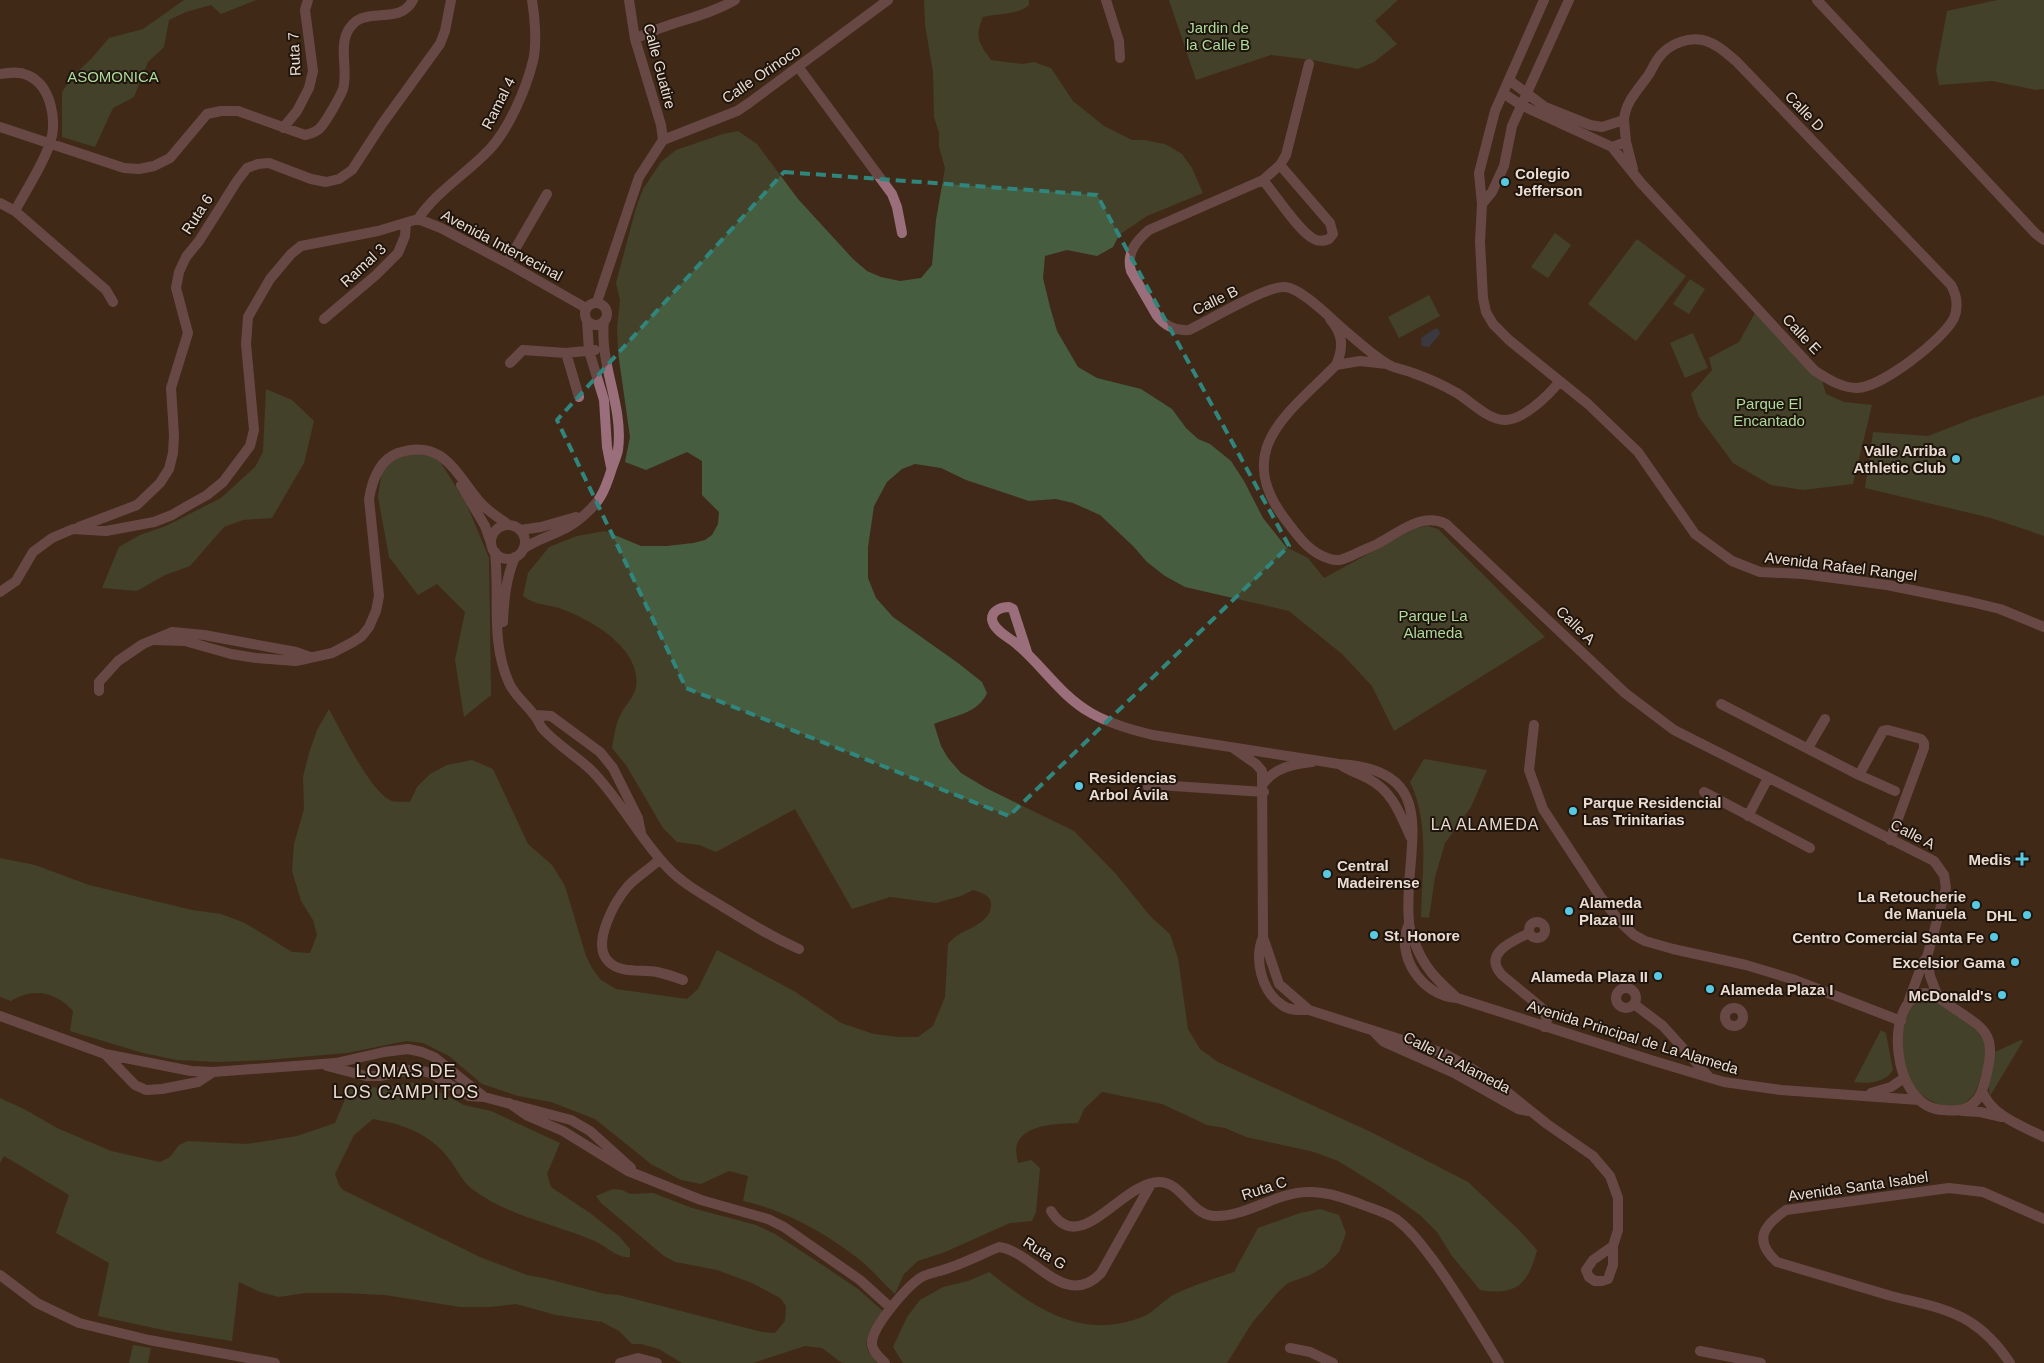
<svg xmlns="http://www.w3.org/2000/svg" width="2044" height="1363" viewBox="0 0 2044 1363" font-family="Arial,sans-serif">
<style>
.green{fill:#475d40}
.water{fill:#344c70}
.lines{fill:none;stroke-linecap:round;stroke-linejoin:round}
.minor{stroke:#9a6e7a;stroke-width:10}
.tertiary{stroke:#9a6e7a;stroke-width:10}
.marked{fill:none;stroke:#30857d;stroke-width:4;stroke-dasharray:10 6;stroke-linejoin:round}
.poi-dot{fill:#58c9e3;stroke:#1f150d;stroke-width:2}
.labels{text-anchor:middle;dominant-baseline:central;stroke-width:4;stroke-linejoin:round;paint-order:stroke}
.park-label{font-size:15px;fill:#addb9c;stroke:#1f150d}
.street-label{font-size:15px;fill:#ebdcd1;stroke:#1f150d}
.poi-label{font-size:15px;font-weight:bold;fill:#ebdcd1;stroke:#1f150d;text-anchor:end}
.neighbourhood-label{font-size:16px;letter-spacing:1px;fill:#ebdcd1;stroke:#1f150d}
.quarter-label{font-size:18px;letter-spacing:1px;fill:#ebdcd1;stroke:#1f150d}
</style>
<rect width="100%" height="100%" fill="#402918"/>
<path class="green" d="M 184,0 L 256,0 L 221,14 L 211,5 L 186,12 L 169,20 L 164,47 L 148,62 L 134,97 L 113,108 L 95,147 L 62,137 L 62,92 L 73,76 L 91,59 L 109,38 L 143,29 Z
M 924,0 L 1029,0 L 1029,5 C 1018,15 998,13 983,17 C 974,37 979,43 991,60 L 1023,64 L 1034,62 L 1051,68 L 1073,101 L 1104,126 L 1132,140 L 1144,140 L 1165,144 L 1182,154 L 1192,168 L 1203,193 L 1147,216 L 1119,235 L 1113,247 L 1097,256 L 1067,250 L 1045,256 L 1043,278 L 1050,307 L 1057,331 L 1078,367 L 1097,378 L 1141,389 L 1172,409 L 1186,428 L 1198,439 L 1210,444 L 1231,461 L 1244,481 L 1263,518 L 1286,547 L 1308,558 L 1324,578 L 1416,528 L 1428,526 L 1438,529 L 1545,637 L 1394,731 L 1372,686 L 1342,654 L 1289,611 L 1185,587 L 1165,576 L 1147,562 L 1133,546 L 1100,515 L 1073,503 L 1056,499 L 1029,501 L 966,480 L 941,468 L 915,464 L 902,469 L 887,482 L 874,506 L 868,547 L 868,578 L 876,598 L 893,617 L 958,663 L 982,682 L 987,693 C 978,714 952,716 934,724 L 941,746 L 948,758 L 961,773 L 986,788 L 1074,831 L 1116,874 L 1151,917 L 1170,934 L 1178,958 L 1188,1029 L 1200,1049 L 1218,1062 L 1373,1133 L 1468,1182 L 1520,1231 L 1537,1250 C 1528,1285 1516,1296 1480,1290 L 1452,1256 L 1437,1232 L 1420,1215 L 1382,1188 L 1338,1161 L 1314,1152 L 1246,1137 L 1225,1128 L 1207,1125 L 1162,1104 L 1102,1092 L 1084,1109 L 1078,1123 C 1059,1124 1026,1123 1017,1144 C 1015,1149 1017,1158 1018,1163 L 1031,1160 L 1040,1168 L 1036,1212 L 1032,1221 L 1010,1223 L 945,1252 L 918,1261 L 904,1274 L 895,1294 C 882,1282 870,1267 856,1257 C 823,1232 784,1210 743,1201 L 748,1176 L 729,1171 L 701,1184 L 681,1180 L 651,1164 L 595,1119 L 551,1102 L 518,1096 L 482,1084 L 449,1056 L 423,1043 L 406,1041 L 347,1053 L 266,1060 L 218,1062 L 177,1060 L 143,1053 L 70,1031 L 73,1011 C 56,992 34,987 11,1001 L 0,997 L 0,858 L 35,865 L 89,885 L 192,910 L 221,914 L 245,923 L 292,952 L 310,953 L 317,935 L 313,920 L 301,901 L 292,871 L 294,844 L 304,809 L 303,777 L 309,753 L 317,730 L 329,709 C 340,729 370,791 390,800 C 395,803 404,801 410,802 L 417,787 L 430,774 L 447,765 L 472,760 L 493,769 L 528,844 L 552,865 L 565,886 L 586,956 L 592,968 L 601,980 L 616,989 L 687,999 L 698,989 L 717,950 L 794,991 L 841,1023 L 874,1034 L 898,1037 L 918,1037 L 933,1026 L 945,997 L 948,944 C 960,928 989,927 991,906 C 992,895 982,893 973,890 L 961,896 L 936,903 L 890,897 L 852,909 L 795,809 L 716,852 L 699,845 L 677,842 L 663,828 L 626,765 L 612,748 C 614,738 615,727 619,718 C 623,707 634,698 636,687 C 642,648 590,619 559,608 C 545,604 535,605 523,596 L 528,573 L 549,547 L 577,536 L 605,531 L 641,546 L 667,546 L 693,543 L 705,540 L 712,535 L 718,524 L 719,512 L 702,495 L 702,461 L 687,452 L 646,470 L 625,462 L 630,437 L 618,352 L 617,328 L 620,300 L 616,283 L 636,208 L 643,189 L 661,162 L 676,150 L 723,134 L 738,131 L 757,144 L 798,199 L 853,259 L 867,271 L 881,277 L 900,281 L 921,278 L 932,265 L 936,220 L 945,168 L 939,147 L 939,133 L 934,117 L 933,72 L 925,25 Z
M 1169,0 L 1398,0 L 1375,21 L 1397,44 L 1374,62 L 1358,69 L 1312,60 L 1271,55 L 1196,80 Z
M 1997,0 L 2044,0 L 2044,89 L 2036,90 L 1992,81 L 1939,85 L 1936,70 L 1947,11 Z
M 1555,233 L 1571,245 L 1548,278 L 1531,267 Z
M 1637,239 L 1686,276 L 1636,341 L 1588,304 Z
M 1690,279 L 1705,289 L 1689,314 L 1673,304 Z
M 1429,295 L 1440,316 L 1399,338 L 1388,317 Z
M 1755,313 L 1822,380 L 1826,394 L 1844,402 L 1872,405 L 1853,484 L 1803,490 L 1771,485 L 1733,463 L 1699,417 L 1691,394 L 1712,370 L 1709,358 L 1739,342 Z
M 1693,333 L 1708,368 L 1685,378 L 1670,343 Z
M 266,389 L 292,400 L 314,421 L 304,463 L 272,518 L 243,520 L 224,527 L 190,566 L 165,575 L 137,591 L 102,588 L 119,547 L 140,535 L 166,526 L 221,498 L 255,467 L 263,452 Z
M 2044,395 L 2044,536 L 1991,518 L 1865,488 L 1873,432 L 1928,436 L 1974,418 Z
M 414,452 L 429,453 L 440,461 L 467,505 L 489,558 L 491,695 L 464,717 L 455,660 L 465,612 L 437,584 L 418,595 L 389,557 L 378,497 L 382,470 L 394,458 Z
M 1424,759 L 1487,770 L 1471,807 L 1445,843 L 1435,877 L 1429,918 L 1421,917 C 1422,872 1430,824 1410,782 Z
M 1922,996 C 1927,998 1933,998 1937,1000 C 1946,1004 1983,1034 1986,1042 C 1989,1053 1984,1067 1981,1076 C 1978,1087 1975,1096 1966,1102 C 1946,1114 1916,1097 1908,1078 C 1905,1068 1903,1054 1902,1044 C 1901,1029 1908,1013 1913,1000 Z
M 1881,1030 L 1886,1033 L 1893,1070 C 1885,1083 1868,1084 1854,1082 Z
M 2021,1040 L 2023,1041 L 1990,1096 L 1988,1083 L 1995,1052 Z
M 411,1083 L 422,1083 L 464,1105 L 491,1111 L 560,1143 L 547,1174 L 551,1187 L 590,1213 L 619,1236 L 630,1249 L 630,1257 C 617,1259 604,1244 592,1240 C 552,1223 508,1216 472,1189 C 463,1182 456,1168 449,1159 C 431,1134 403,1124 373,1119 L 354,1135 L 335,1174 L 339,1185 L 343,1190 L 480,1257 L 527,1275 L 544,1278 L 605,1294 L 619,1295 L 762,1332 L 775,1333 L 785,1321 L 786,1306 L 780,1298 L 752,1283 L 717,1270 L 675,1262 L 664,1256 L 601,1203 L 596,1196 L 613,1189 L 622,1190 L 630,1194 L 653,1193 L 692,1208 L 756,1225 L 775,1234 L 830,1270 L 858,1289 L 884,1312 L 866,1343 L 868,1351 L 877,1363 L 842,1363 L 822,1348 L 805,1346 L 753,1363 L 682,1363 L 659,1349 L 641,1344 L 632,1344 L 619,1331 L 602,1322 L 556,1315 L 516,1304 L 490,1307 L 460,1307 L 385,1295 L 344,1293 L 305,1293 L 279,1297 L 260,1292 L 239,1282 L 232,1341 L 168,1331 L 98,1316 L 109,1263 L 56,1233 L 69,1195 L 4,1156 L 0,1163 L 0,1098 L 26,1110 L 57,1128 L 111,1151 L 160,1162 L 170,1157 L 179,1145 L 188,1141 L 247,1144 L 297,1136 L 335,1123 L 351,1085 L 382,1088 Z
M 1320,1209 L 1339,1215 L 1346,1233 L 1339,1252 L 1324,1267 L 1310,1275 L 1288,1283 L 1278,1292 L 1252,1323 L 1227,1363 L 903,1363 L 893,1347 L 907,1317 L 920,1300 L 943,1287 L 968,1281 L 989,1272 C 1035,1308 1081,1341 1142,1317 C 1153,1313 1163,1301 1173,1295 C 1193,1285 1213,1279 1234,1272 L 1258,1228 L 1300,1213 Z
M 133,1345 L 151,1348 L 148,1363 L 129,1363 Z"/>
<path class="water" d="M 1436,328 L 1439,330 L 1440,334 L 1429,347 L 1422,346 L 1421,338 Z"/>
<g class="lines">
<path class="minor" d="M 629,0 L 635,39 L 661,125 L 663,140
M 1106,0 L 1119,41 L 1120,58
M 1544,0 L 1495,111 L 1479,173 L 1482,204 L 1480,242 L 1483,298 L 1486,312 L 1493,324 L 1509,340 L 1588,404 L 1638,452 L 1695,534 L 1732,561 L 1760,572 L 1803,574 L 1887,585 L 1971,602 L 2000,609 L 2044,627
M 635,39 C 667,22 704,18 735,0
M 1309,64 L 1286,155 L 1280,165 L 1263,180 L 1149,230 C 1136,241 1126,253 1131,271 L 1157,316 C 1165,326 1176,331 1189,330 C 1208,321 1268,285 1285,287 C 1302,288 1334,322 1349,334 C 1362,345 1376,358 1391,366 C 1398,369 1406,370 1413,373 C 1427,378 1441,384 1455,392 C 1470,400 1486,419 1504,420 C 1522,421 1548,396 1559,382
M 799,68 L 892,194 L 897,207 L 902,233
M 0,74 C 9,73 18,71 27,75 C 52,85 58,123 49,146 C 41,168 26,190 15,211
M 1503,93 L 1521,105 L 1612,147 L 1626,142 L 1624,120 L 1602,127 L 1590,125 L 1545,107 L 1509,80
M 0,127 L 124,168 L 139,169 L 154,166 L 170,158 L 207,114 L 221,111 L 238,111 L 305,135 C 310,134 314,133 319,129 C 325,124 340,97 343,89 C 348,72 340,51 346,35 C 360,0 398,29 413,0
M 283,128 L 297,111 L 309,88 L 313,71 L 305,10 L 308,0
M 1626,142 L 1633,169
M 1612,147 L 1641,183 L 1815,371 C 1828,379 1841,388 1857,388 C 1882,387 1943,340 1954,318 C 1959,306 1957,296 1951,285 L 1736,61 C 1728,55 1721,47 1711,43 C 1692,34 1668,43 1657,60 C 1653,66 1651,72 1647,77 C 1637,91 1625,103 1624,120
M 1263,180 C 1274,193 1300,233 1314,239 C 1319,242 1324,241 1329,239 L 1333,234 L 1330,223 L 1280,165
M 0,203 L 15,211 L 106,290 L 113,302
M 1482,204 L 1492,192 L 1504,166 L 1512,126 L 1569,0
M 418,219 C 437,191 466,174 489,150 C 509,129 526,89 533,61 C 537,45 535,17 532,0
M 507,263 L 547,194
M 597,302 L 639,177 L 663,140 L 737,111 L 749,103 L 888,0
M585 314a11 11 0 1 1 22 0a11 11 0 1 1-22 0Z
M 324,319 L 376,275 L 398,253 L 405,236 L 406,223
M 1330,319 C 1343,334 1344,347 1336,365 C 1289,413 1232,449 1285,519 C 1298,536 1309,553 1330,559 C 1340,562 1346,558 1355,554 C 1363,550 1372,547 1379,543 C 1400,532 1422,512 1446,524 L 1625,693 L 1674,730 L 1934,861 L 1944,875 L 1946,888 L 1927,957 L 1923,962 L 1909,1000
M 587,320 L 589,351 L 604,400 L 607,447 L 611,467
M 510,363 L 523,350 L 566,353
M 1336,365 L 1360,361 L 1387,364
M 579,397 L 566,353 L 595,350
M 461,485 L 485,526 L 491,543
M491 542a17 17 0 1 1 34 0a17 17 0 1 1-34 0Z
M 79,527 L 137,505 L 160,483 L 169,469 L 173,453 L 174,435 L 171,388 L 188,333 L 176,288 L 179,272 L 186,257 L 199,241 L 237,181 L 247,168 L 258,164 L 269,163 L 311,179 L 326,182 L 339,179 L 352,170 L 382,124 L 440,44 L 445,31 L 451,0
M 520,530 L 541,527 L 576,517
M 523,549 C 540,537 563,533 577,521 C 599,504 604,494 612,468 C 614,462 617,456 618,450 C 624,406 599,365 604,321
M 495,552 C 500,598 490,640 509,683 C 515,696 526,704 534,715 C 538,719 539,724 542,728 C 556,744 575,755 591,770 C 620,799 639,838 668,868 C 682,883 702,894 720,905 C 746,921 771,937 799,949
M 0,592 L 16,581 L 33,552 L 52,538 L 73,529 L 106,531 L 154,522 L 172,515 L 189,505 L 207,495 L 223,482 L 250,446 L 254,430 L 246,344 L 248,317 L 270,279 L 291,254 L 301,246 L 378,231 L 418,219 L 441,228 L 507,263 L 586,308
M 503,622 C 504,599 506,578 515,557
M 154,640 L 185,641 L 231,654 L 256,658 L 296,661 L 332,653 L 353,642 L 362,636 L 369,627 L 376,611 L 379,596 L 369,499 C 372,481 379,460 398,453 C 442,438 455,472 479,501 C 487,511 499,518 509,525
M 1027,652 L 1013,609 L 1009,607 C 1002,607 992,610 992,619 C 993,629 1006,636 1013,641 C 1041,663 1059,695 1091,713 C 1110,724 1132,730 1153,735 L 1339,764 C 1447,770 1402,851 1409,922 C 1409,928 1412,935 1414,941 C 1424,968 1436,979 1457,998
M 99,691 L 99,682 L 118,661 L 143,644 L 172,632 L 204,635 L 296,652 L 310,657
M 1721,704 L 1859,775 L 1895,791
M 535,715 L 551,716 L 600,752 L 613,768 L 638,818 L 641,833
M 1534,725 L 1529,770 L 1543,809 L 1600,896 L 1620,922 L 1634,935 L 1645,941 L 1673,949 L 1746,965 L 1792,979 L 1901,1021
M 1233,748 L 1256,764 L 1262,771 L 1263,937 L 1279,984 L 1309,1010
M 1808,748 L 1825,719
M 1341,765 C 1350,771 1360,774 1369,779 C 1393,792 1400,814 1411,838
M 1859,775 L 1883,731 L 1888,730 L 1921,739 L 1924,743 L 1924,748 L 1890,840
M 1263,784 C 1274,768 1293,764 1312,762
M 1148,787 L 1158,785 L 1264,792
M 1704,792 L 1810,848
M 1748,816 L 1768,778
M 660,859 C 650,869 637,876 628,886 C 615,901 590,945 609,962 C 621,974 643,969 657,972 C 666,974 675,977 683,980
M1529 930a8 8 0 1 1 16 0a8 8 0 1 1-16 0Z
M 1409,924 C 1394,955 1423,997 1457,998 L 1654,1061 L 1724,1082 L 1781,1090 L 1919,1100
M 1529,933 C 1513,941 1482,953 1502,975 L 1543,1009 L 1547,1020 L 1544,1027
M 1263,937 C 1254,959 1261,991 1282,1005 C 1290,1011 1300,1010 1309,1010 L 1443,1053 L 1474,1070 L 1507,1092 L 1547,1124 L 1593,1156 L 1610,1176 L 1618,1198 L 1618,1230 L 1613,1246 L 1613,1265 L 1608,1279 L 1602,1281 L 1595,1281 L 1589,1277 L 1586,1270 L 1593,1260 L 1613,1246
M 1927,957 L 1930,976 L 1938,997
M1616 998a10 10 0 1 1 20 0a10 10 0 1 1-20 0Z
M 1925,993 C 1937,994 1945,1003 1955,1009 C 1988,1031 1996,1035 1986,1077 C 1983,1088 1981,1099 1970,1106 C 1962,1111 1954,1111 1944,1110 C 1890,1109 1883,998 1925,993 Z
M 1634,1004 L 1663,1026 L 1710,1078
M1725 1017a9 9 0 1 1 18 0a9 9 0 1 1-18 0Z
M 0,1016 L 105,1054 L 191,1071 L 213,1072 L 336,1063 L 384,1052 L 408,1049 L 422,1052 L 434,1057 L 484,1097
M 1375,1033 L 1384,1042 L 1454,1073 L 1518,1109 L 1528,1111
M 105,1054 L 135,1085 L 146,1090 L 162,1089 L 198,1082 L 213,1072
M 327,1066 L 366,1076 L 380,1076 L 409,1070 L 419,1070 L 430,1073 L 469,1096 L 484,1097 L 571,1120 L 590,1131 L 631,1168
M 1982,1091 C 1992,1116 2022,1126 2044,1137
M 1871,1093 L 1891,1087 L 1904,1078
M 509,1103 L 528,1116 L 563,1131 L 628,1171 L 701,1200 L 768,1219 L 784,1227 L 860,1280 L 891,1308
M 1962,1111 L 1980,1112 L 2002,1117
M 1051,1211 C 1080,1259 1122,1181 1160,1182 C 1183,1183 1191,1216 1216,1216 C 1248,1216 1275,1193 1307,1192 C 1325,1191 1341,1197 1358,1203 C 1370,1208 1386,1212 1396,1219 C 1413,1232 1424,1248 1436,1264 C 1459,1296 1479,1330 1499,1363
M 0,1275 L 37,1303 L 79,1323 L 149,1340 L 275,1363
M 1290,1348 L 1310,1352 L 1333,1363
M 1700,1351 L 1761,1363
M 620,1363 L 638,1358 L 657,1363
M 885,1363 C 880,1358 873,1352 872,1345 C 870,1328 907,1287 920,1278 C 930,1272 939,1272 949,1268 C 966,1262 982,1254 999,1247 C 1033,1251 1065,1311 1101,1273 L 1151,1184
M 2010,1363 C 2000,1348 1986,1332 1970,1322 C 1946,1307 1918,1303 1891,1296 C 1853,1285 1815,1273 1777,1262 C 1753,1240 1763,1226 1786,1210 L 1949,1188 L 1983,1192 L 2044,1219"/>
<path class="tertiary" d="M 1817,0 L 2036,234 L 2044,240"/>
</g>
<path d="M0 0H2044V1363H0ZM 784,172 L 1097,195 L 1289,546 L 1009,816 L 686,688 L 557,420 Z" fill="#402918" fill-opacity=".55" fill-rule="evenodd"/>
<path class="marked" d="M 784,172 L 1097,195 L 1289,546 L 1009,816 L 686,688 L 557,420 Z"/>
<g class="poi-dot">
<circle cx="1505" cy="182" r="5"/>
<circle cx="1956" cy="459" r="5"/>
<circle cx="1079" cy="786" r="5"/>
<circle cx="1573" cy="811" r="5"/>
<path d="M2019.5 851.5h5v5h5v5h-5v5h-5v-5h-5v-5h5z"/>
<circle cx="1327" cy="874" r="5"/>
<circle cx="1976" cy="905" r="5"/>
<circle cx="1569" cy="911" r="5"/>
<circle cx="2027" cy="915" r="5"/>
<circle cx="1374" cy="935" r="5"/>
<circle cx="1994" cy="937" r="5"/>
<circle cx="2015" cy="962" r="5"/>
<circle cx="1658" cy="976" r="5"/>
<circle cx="1710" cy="989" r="5"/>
<circle cx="2002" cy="995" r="5"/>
</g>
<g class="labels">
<g class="park-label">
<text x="1218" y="27">Jardin de<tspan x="1218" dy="17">la Calle B</tspan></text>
<text x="113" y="76">ASOMONICA</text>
<text x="1769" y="403">Parque El<tspan x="1769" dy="17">Encantado</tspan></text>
<text x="1433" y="615">Parque La<tspan x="1433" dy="17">Alameda</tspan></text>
</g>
<g class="street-label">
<text transform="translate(294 54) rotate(-93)">Ruta 7</text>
<text transform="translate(660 66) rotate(75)">Calle Guatire</text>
<text transform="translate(761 74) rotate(-34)">Calle Orinoco</text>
<text transform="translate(498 103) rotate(-63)">Ramal 4</text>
<text transform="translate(1805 111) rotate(46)">Calle D</text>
<text transform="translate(197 214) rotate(-57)">Ruta 6</text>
<text transform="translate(502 245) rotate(28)">Avenida Intervecinal</text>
<text transform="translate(363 265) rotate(-43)">Ramal 3</text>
<text transform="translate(1215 300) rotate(-26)">Calle B</text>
<text transform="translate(1802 334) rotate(47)">Calle E</text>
<text transform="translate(1841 566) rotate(7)">Avenida Rafael Rangel</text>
<text transform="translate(1576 625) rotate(44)">Calle A</text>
<text transform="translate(1913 834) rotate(27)">Calle A</text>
<text transform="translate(1633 1037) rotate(17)">Avenida Principal de La Alameda</text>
<text transform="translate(1457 1062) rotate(27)">Calle La Alameda</text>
<text transform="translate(1858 1186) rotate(-8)">Avenida Santa Isabel</text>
<text transform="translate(1264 1188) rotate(-18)">Ruta C</text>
<text transform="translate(1045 1253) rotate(32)">Ruta G</text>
</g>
<g class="poi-label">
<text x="1515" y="173" text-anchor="start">Colegio<tspan x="1515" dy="17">Jefferson</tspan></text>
<text x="1946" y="450">Valle Arriba<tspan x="1946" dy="17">Athletic Club</tspan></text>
<text x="1089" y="777" text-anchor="start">Residencias<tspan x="1089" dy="17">Arbol Ávila</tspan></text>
<text x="1583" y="802" text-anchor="start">Parque Residencial<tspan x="1583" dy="17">Las Trinitarias</tspan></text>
<text x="2011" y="859">Medis</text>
<text x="1337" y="865" text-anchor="start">Central<tspan x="1337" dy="17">Madeirense</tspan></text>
<text x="1966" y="896">La Retoucherie<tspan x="1966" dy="17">de Manuela</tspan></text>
<text x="1579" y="902" text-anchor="start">Alameda<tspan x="1579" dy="17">Plaza III</tspan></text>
<text x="2017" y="915">DHL</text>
<text x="1384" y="935" text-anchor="start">St. Honore</text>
<text x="1984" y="937">Centro Comercial Santa Fe</text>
<text x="2005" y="962">Excelsior Gama</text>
<text x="1648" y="976">Alameda Plaza II</text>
<text x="1720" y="989" text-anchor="start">Alameda Plaza I</text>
<text x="1992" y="995">McDonald's</text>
</g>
<g class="neighbourhood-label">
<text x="1485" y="824">LA ALAMEDA</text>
</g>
<g class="quarter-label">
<text x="406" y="1071">LOMAS DE<tspan x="406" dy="21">LOS CAMPITOS</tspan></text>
</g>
</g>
</svg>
